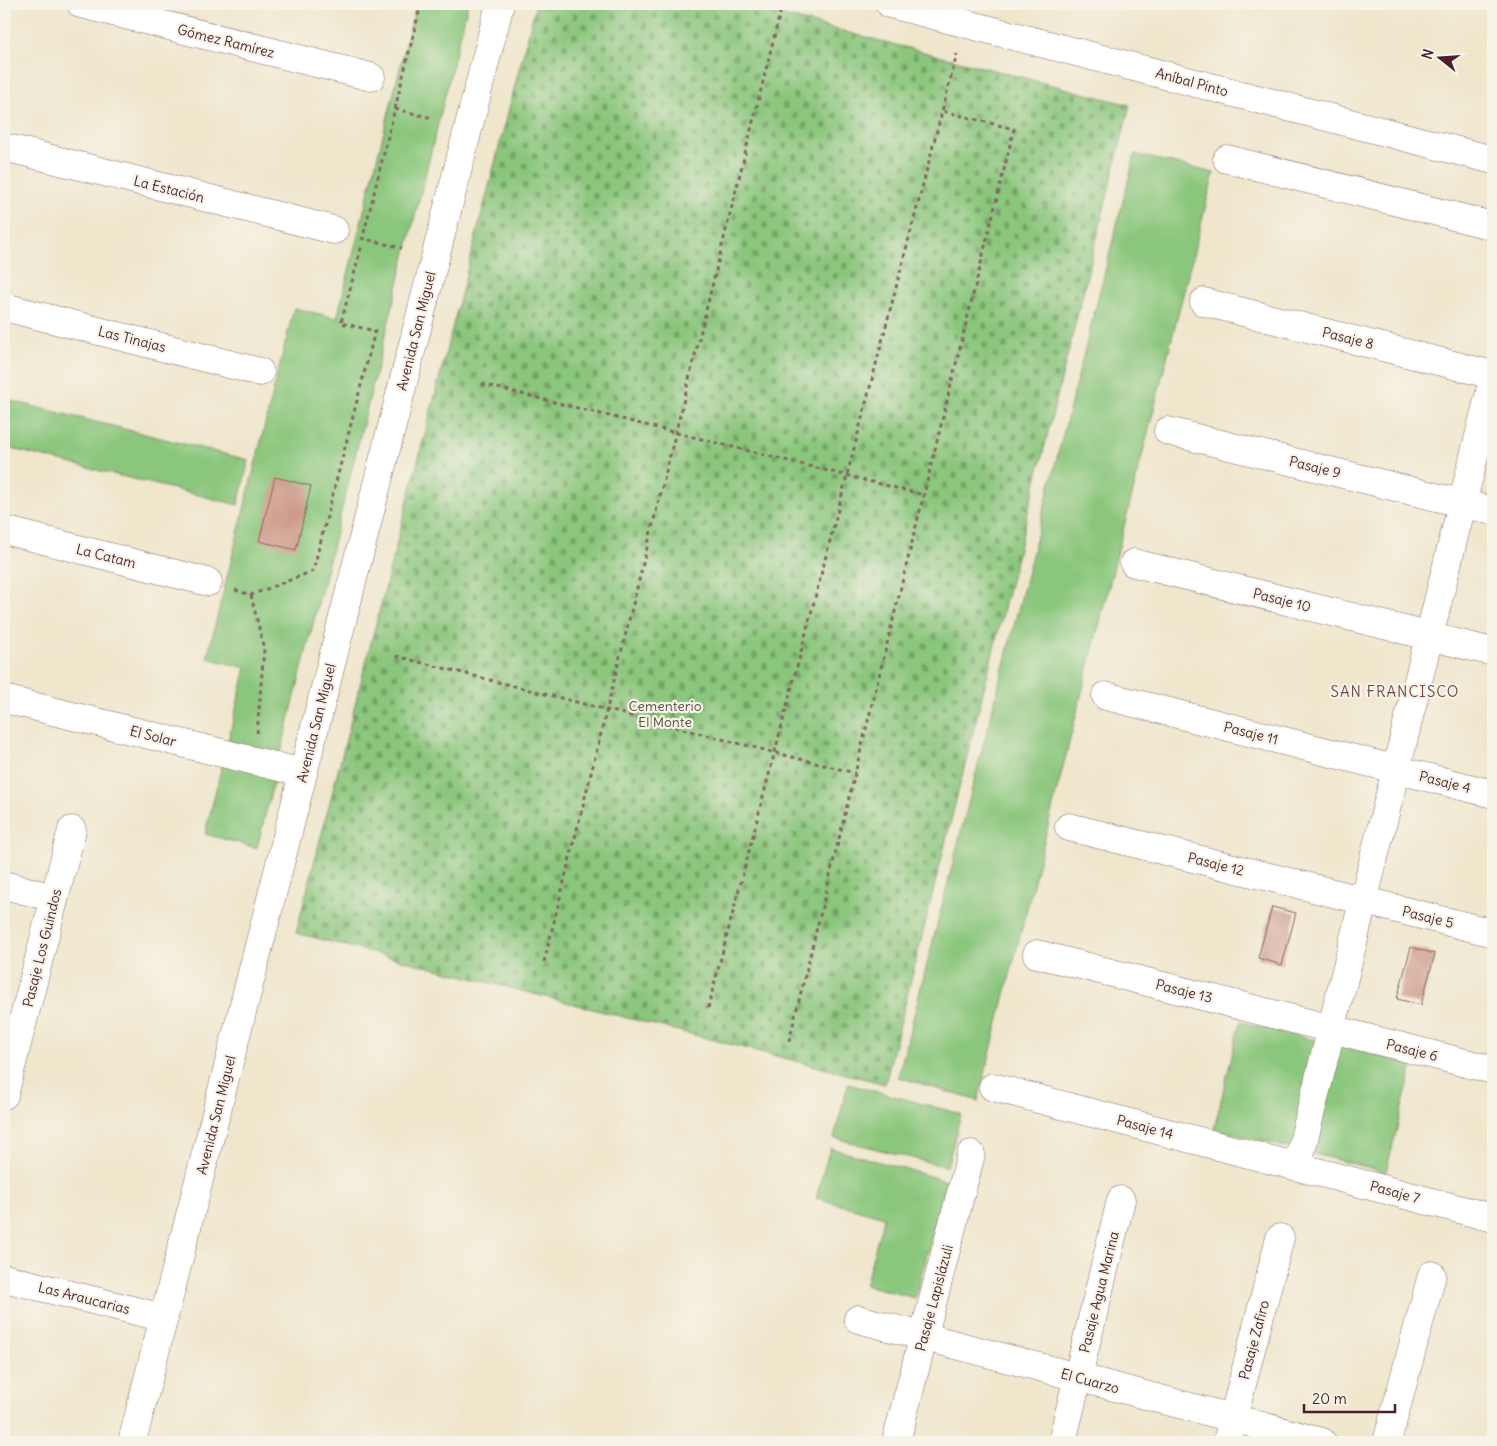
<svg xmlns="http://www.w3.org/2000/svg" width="1497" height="1446" viewBox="0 0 1497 1446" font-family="Delius,sans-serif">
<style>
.green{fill:#8ac67c;stroke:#6a7254}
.cemetery{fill:url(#cemetery-stones);stroke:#6a7254}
.building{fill:#cc9887}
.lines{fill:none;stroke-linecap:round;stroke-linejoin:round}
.street-casing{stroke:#846563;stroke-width:29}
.secondary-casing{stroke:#846563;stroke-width:29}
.path{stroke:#846563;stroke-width:3;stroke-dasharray:4 4;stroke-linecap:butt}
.street{stroke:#fff;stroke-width:28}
.secondary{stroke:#fff;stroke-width:28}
.labels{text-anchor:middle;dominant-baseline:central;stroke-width:4.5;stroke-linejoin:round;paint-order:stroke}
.street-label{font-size:14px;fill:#4a1f2b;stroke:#f7f3e8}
.park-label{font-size:14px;fill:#5d5143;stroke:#f7f3e8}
.neighbourhood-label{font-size:15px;letter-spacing:1px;fill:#78494b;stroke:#f7f3e8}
</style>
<defs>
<pattern id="cemetery-stones" width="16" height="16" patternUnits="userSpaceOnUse" patternTransform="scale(1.25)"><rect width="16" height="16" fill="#8ac67c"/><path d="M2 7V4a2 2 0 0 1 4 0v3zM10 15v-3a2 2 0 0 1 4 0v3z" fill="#73a066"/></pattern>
</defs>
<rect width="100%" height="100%" fill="#f7f3e8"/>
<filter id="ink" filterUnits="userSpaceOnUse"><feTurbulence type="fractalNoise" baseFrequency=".02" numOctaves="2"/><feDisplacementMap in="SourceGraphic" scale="10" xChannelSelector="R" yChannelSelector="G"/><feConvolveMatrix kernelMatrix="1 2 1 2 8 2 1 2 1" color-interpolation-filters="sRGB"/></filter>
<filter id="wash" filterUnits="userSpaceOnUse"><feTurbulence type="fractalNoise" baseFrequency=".0096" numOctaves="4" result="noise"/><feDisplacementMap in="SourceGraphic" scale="20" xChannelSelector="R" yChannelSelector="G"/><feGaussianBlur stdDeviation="1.12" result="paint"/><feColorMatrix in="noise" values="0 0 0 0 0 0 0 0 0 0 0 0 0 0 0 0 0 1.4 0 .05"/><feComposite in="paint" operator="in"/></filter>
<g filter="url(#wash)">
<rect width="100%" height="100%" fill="#efe6cc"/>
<path class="green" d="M 416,4 L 468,4 L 257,848 L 205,834 L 246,668 L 207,658 L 294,308 L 337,318 Z
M 1135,154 L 1214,173 L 978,1101 L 898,1077 Z
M 4,399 L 249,460 L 238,505 L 4,447 Z
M 1240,1022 L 1413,1064 L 1386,1172 L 1214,1129 Z
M 848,1084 L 961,1114 L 947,1167 L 834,1138 Z
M 830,1148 L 947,1181 L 915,1298 L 865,1285 L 884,1217 L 816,1198 Z"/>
<path class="cemetery" d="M 536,4 L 737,4 L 1130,105 L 885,1084 L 296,933 Z"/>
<g id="blocks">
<path class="building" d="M 275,477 L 311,486 L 296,550 L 259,541 Z
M 1272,907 L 1296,913 L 1282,965 L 1258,958 Z
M 1411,947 L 1435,954 L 1421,1005 L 1397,999 Z"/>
</g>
</g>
<g filter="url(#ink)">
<use href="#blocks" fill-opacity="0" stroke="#846563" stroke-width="1"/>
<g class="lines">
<g class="street-casing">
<path id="street" d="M 81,4 L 371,77
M 890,4 L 1493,160
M 4,147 L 334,230
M 1227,159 L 1493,226
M 1204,302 L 1493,375
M 4,307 L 260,372
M 1168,431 L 1493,511
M 4,530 L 208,582
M 1134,563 L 1493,652
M 1106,696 L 1493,794
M 4,699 L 303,773
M 1069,827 L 1493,933
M 4,885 L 54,898
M 1037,954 L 1493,1070
M 993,1087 L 1493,1218
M 4,1095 L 72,830
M 1297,1167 L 1493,380
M 4,1278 L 164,1318
M 858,1319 L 1322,1442
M 896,1442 L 971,1154
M 1062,1442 L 1121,1200
M 1227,1442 L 1280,1238
M 1387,1442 L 1432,1275"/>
</g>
<g class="secondary-casing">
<path id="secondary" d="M 132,1442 L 500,4"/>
</g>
<path class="path" d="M 395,109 L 432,118
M 364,233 L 419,12 L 428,4
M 361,238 L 402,248
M 482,384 L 924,495
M 235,590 L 251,595 L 313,571 L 375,331 L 341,323 L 362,244
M 251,595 L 264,649 L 257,733
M 396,656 L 855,773
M 544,962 L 781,9
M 708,1008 L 957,54
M 789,1041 L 1014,129 L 942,111"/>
<use href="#street" class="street"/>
<use href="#secondary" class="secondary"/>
</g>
</g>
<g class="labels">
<g class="street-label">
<text transform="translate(226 41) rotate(14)">Gómez Ramírez</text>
<text transform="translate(1192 82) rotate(15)">Aníbal Pinto</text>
<text transform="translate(169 189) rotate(14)">La Estación</text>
<text transform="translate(416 331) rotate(-76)">Avenida San Miguel</text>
<text transform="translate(1348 338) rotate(14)">Pasaje 8</text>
<text transform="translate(132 339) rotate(14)">Las Tinajas</text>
<text transform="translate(1315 467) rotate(14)">Pasaje 9</text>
<text transform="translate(106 556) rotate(14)">La Catam</text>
<text transform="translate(1282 600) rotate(14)">Pasaje 10</text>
<text transform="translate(316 723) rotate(-76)">Avenida San Miguel</text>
<text transform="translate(1251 733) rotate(14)">Pasaje 11</text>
<text transform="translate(153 736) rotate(14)">El Solar</text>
<text transform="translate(1445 782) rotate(14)">Pasaje 4</text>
<text transform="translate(1216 864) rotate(14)">Pasaje 12</text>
<text transform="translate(1428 917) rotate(14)">Pasaje 5</text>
<text transform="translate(42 948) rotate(-76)">Pasaje Los Guindos</text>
<text transform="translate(1184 991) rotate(14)">Pasaje 13</text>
<text transform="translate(1412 1050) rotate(14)">Pasaje 6</text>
<text transform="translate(216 1115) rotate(-76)">Avenida San Miguel</text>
<text transform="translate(1145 1127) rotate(15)">Pasaje 14</text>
<text transform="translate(1395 1192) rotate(15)">Pasaje 7</text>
<text transform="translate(1099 1292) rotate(-76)">Pasaje Agua Marina</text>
<text transform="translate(84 1298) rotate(14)">Las Araucarias</text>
<text transform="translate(934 1298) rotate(-75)">Pasaje Lapislázuli</text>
<text transform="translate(1254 1340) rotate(-75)">Pasaje Zafiro</text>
<text transform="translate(1090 1381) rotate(15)">El Cuarzo</text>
</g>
<g class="park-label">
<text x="665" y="706">Cementerio<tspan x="665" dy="16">El Monte</tspan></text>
</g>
<g class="neighbourhood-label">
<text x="1395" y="691">SAN FRANCISCO</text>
</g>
</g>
<rect width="1497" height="1446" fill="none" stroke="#f7f3e8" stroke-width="20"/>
<g transform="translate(1440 58) rotate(287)" stroke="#f7f3e8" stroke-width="4" paint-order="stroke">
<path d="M0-4L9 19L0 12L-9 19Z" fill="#4a1f2b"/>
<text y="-8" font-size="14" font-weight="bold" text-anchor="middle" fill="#4a1f2b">N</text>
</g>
<path d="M1304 1404v8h91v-8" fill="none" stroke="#4a1f2b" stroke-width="2.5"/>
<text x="1312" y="1404" font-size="15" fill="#4a1f2b" stroke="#f7f3e8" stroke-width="4" paint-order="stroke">20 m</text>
</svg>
